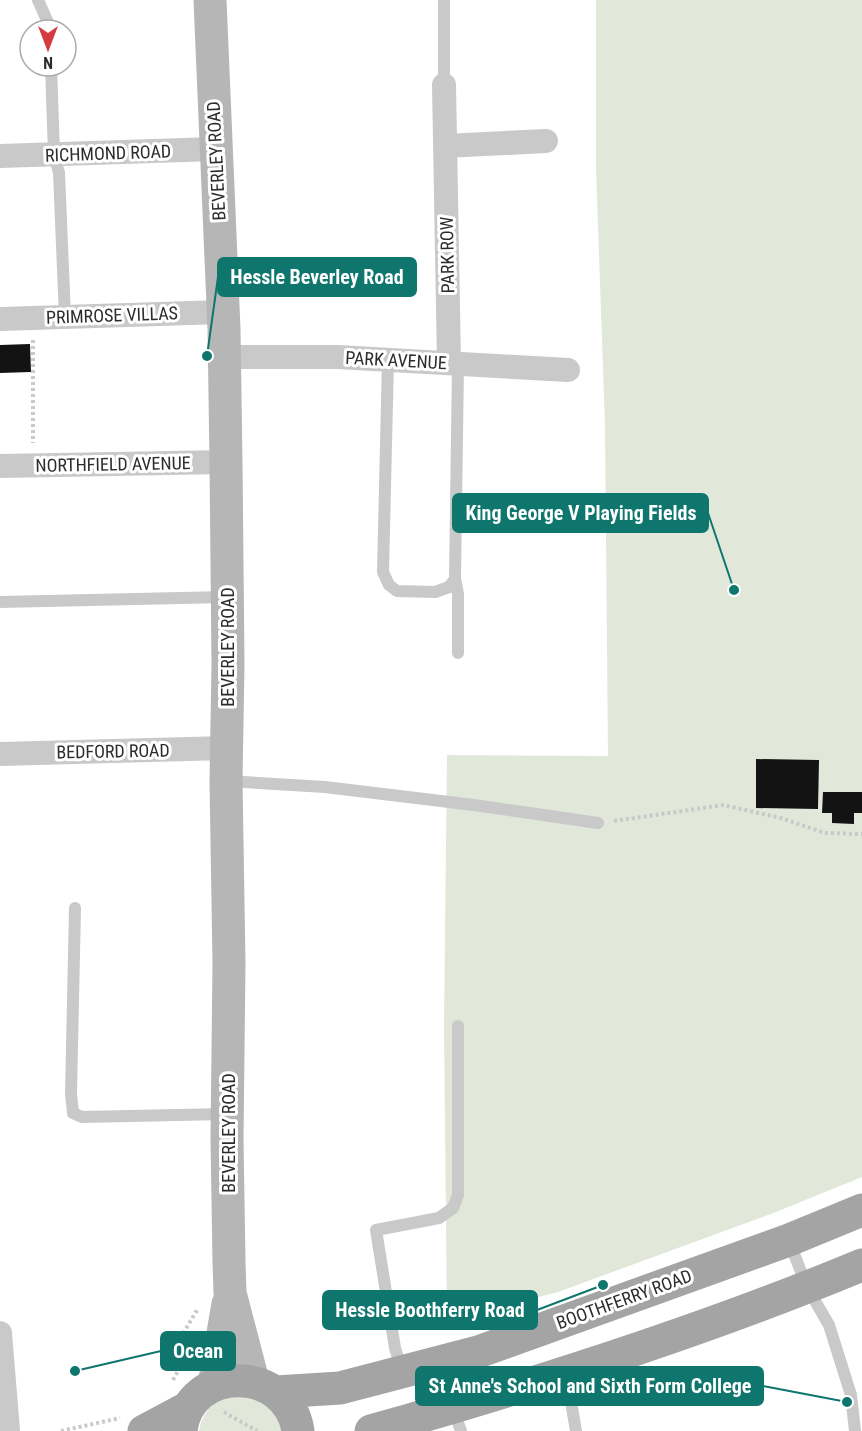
<svg xmlns="http://www.w3.org/2000/svg" width="862" height="1431" viewBox="0 0 862 1431" font-family="'Roboto Condensed',sans-serif">
<style>
.green{fill:#e1e8da}
.building{fill:#131313}
.lines{fill:none;stroke-linecap:round;stroke-linejoin:round}
.path{stroke:#c9c9c9;stroke-width:4;stroke-dasharray:3 3;stroke-linecap:butt}
.lane{stroke:#c9c9c9;stroke-width:12}
.street{stroke:#c9c9c9;stroke-width:24}
.secondary{stroke:#b6b6b6;stroke-width:33}
.primary{stroke:#a4a4a4;stroke-width:33}
.labels{text-anchor:middle;dominant-baseline:central;stroke-width:6;stroke-linejoin:round;paint-order:stroke}
.street-label{font-size:18px;fill:#2c2c2c;stroke:#fff}
.leader{fill:none;stroke:#0f766e;stroke-width:2}
.callout-dot{fill:#0f766e;stroke:#fff;stroke-width:2}
.callout{fill:#0f766e;stroke:#0f766e;stroke-width:2}
.callout-label{font-size:20px;text-anchor:middle;font-weight:bold;fill:#fff}
</style>
<rect width="100%" height="100%" fill="#fff"/>
<path class="green" d="M 596,0 L 862,0 L 862,1177 L 776,1212 L 558,1292 L 447,1321 L 444,1026 L 447,755 L 608,756 L 605,425 L 596,168 Z
M 253,1396 L 274,1411 L 282,1431 L 199,1431 C 206,1399 225,1397 253,1396 Z"/>
<path class="building" d="M 30,344 L 31,372 L 0,373 L 0,345 Z
M 756,759 L 819,760 L 818,809 L 756,808 Z
M 823,792 L 862,792 L 862,813 L 854,813 L 854,824 L 832,823 L 832,813 L 822,813 Z"/>
<g class="lines">
<path class="path" d="M 33,340 L 33,443
M 614,821 L 723,805 L 781,818 L 825,833 L 862,834
M 174,1349 L 197,1310 L 199,1312
M 173,1380 L 191,1347
M 224,1412 L 257,1431
M 61,1431 L 120,1418"/>
<path class="lane" d="M 38,0 L 49,25 L 50,30
M 51,66 L 54,154 L 59,173 L 65,317
M 444,85 L 444,0
M 388,360 L 383,572 L 389,585 L 397,591 L 435,592 L 449,587 L 455,579 L 458,364
M 455,579 L 458,594 L 458,653
M 0,602 L 226,597
M 227,781 L 325,787 L 474,805 L 598,823
M 75,908 L 71,1094 L 73,1113 L 82,1117 L 226,1114
M 789,1241 L 807,1287 L 829,1325 L 851,1395 L 855,1431
M 402,1371 L 395,1348 L 376,1230 L 439,1218 L 453,1208 L 458,1195 L 458,1026
M 569,1372 L 569,1390 L 576,1431
M 453,1409 L 461,1431"/>
<path class="street" d="M 444,85 L 449,363
M 445,146 L 546,141
M 0,156 L 215,149
M 0,319 L 223,312
M 224,357 L 338,357 L 568,370
M 0,466 L 226,462
M 0,754 L 226,748
M 0,1333 L 8,1431"/>
<path class="secondary" d="M 210,0 L 224,329 L 226,462 L 228,664 L 226,781 L 229,963 L 227,1139 L 229,1262 L 230,1293 L 253,1381
M 214,1385 L 228,1304"/>
<path class="primary" d="M 276,1392 L 340,1388 L 478,1352 L 789,1240 L 862,1210
M 144,1431 L 189,1407
M 181,1431 C 188,1364 288,1364 298,1431
M 371,1431 C 537,1384 703,1331 862,1265"/>
</g>
<g class="labels">
<g class="street-label">
<text transform="translate(108 153) rotate(-2)">RICHMOND ROAD</text>
<text transform="translate(216 161) rotate(-93)">BEVERLEY ROAD</text>
<text transform="translate(447 255) rotate(-91)">PARK ROW</text>
<text transform="translate(112 315) rotate(-2)">PRIMROSE VILLAS</text>
<text transform="translate(396 360) rotate(3)">PARK AVENUE</text>
<text transform="translate(113 464) rotate(-1)">NORTHFIELD AVENUE</text>
<text transform="translate(227 647) rotate(-90)">BEVERLEY ROAD</text>
<text transform="translate(113 751) rotate(-1)">BEDFORD ROAD</text>
<text transform="translate(228 1133) rotate(-90)">BEVERLEY ROAD</text>
<text transform="translate(624 1299) rotate(-20)">BOOTHFERRY ROAD</text>
</g>
</g>
<path class="leader" d="M207 356L218 277M734 590L708 513M603 1285L537 1310M75 1371L161 1351M847 1402L763 1386"/>
<g class="callout-dot">
<circle cx="207" cy="356" r="6"/>
<circle cx="734" cy="590" r="6"/>
<circle cx="603" cy="1285" r="6"/>
<circle cx="75" cy="1371" r="6"/>
<circle cx="847" cy="1402" r="6"/>
</g>
<g class="callout">
<rect x="218" y="258" width="198" height="38" rx="6"/>
<rect x="453" y="494" width="255" height="38" rx="6"/>
<rect x="323" y="1291" width="214" height="38" rx="6"/>
<rect x="161" y="1332" width="74" height="38" rx="6"/>
<rect x="416" y="1367" width="347" height="38" rx="6"/>
</g>
<g class="callout-label">
<text x="317" y="284">Hessle Beverley Road</text>
<text x="581" y="520">King George V Playing Fields</text>
<text x="430" y="1317">Hessle Boothferry Road</text>
<text x="198" y="1358">Ocean</text>
<text x="590" y="1393">St Anne's School and Sixth Form College</text>
</g>
<g transform="translate(48 48) rotate(180)"><circle r="28" fill="#ffffff" stroke="#ababab" stroke-width="1.5"/>
<path d="M0-4.5L10 22L0 15L-10 22Z" fill="#d53b41"/>
<text y="-9" font-size="16" font-weight="bold" text-anchor="middle" fill="#2c2c2c">N</text>
</g>
</svg>
